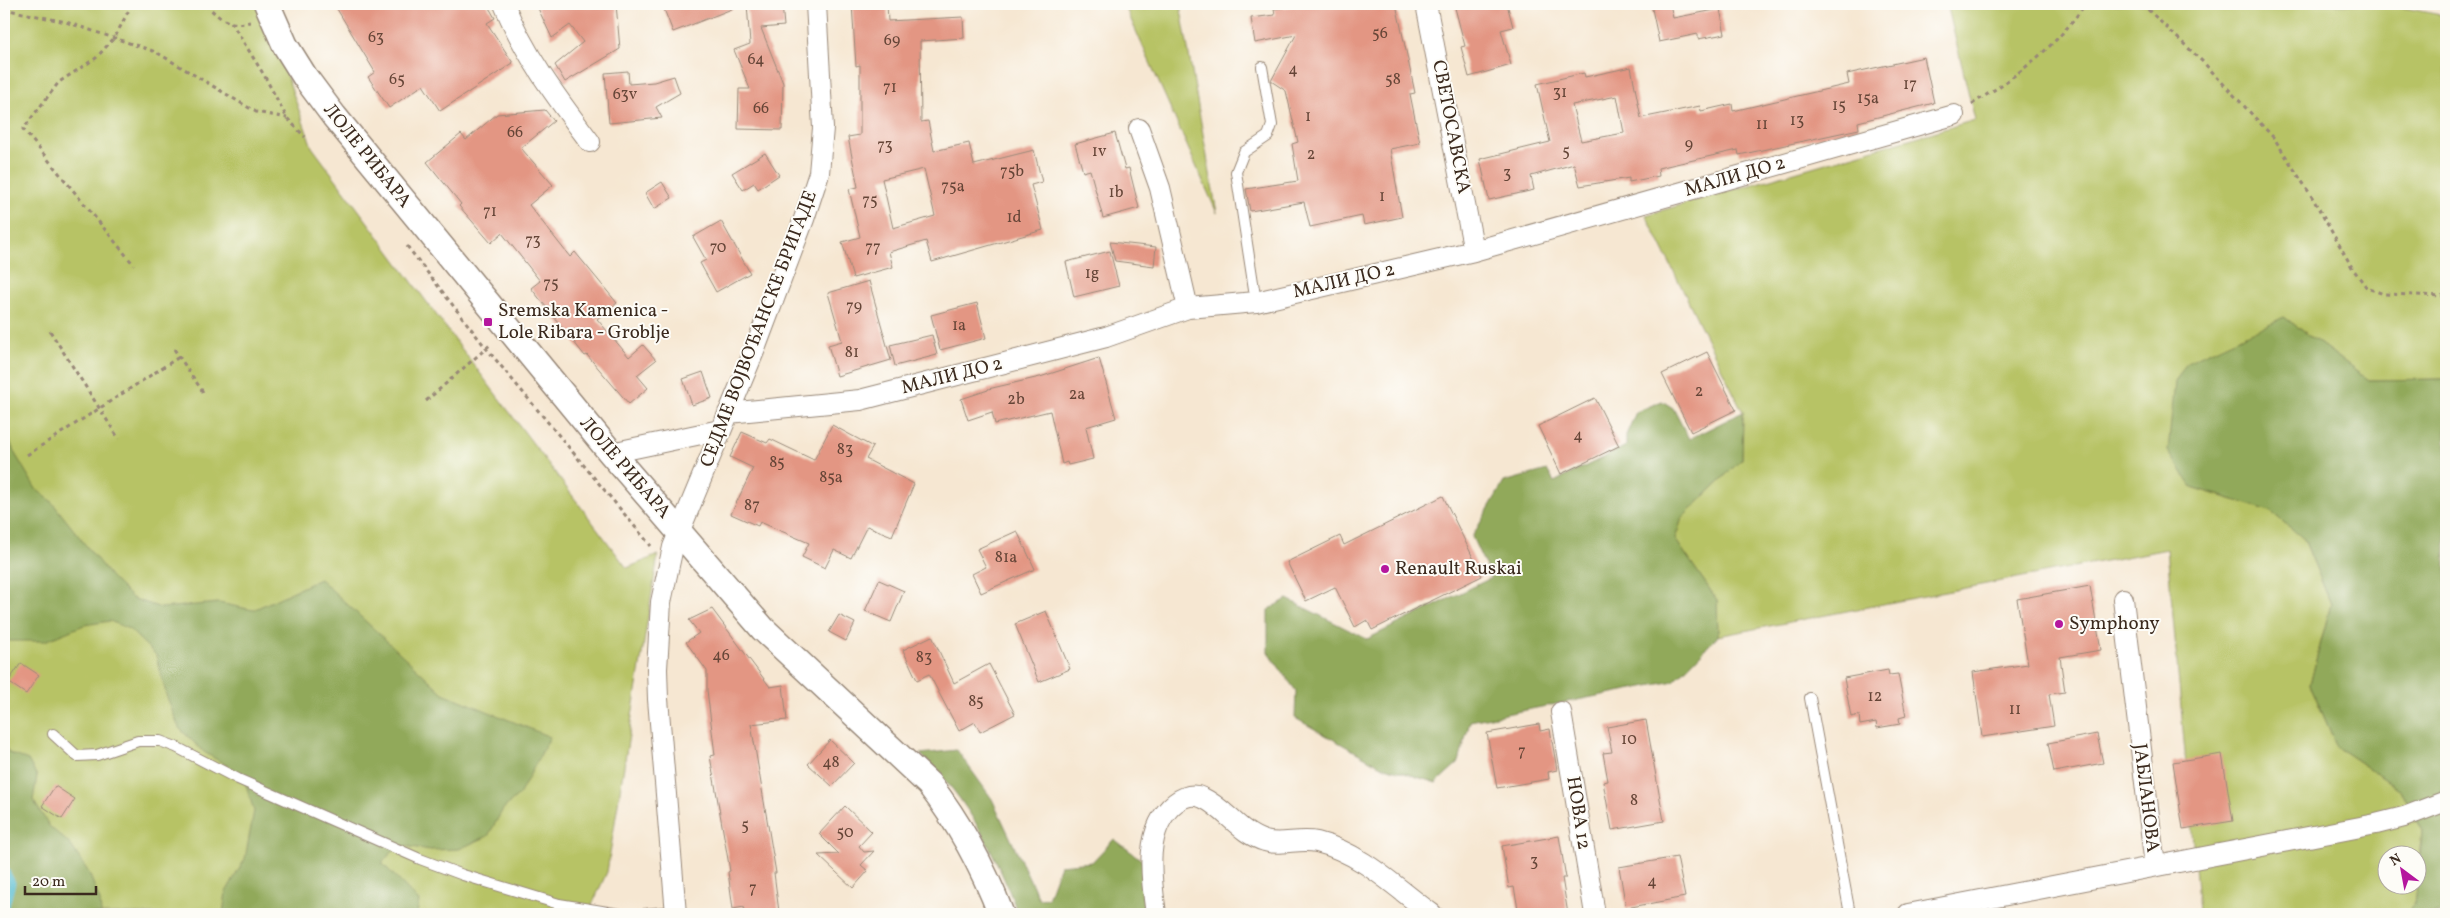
<svg xmlns="http://www.w3.org/2000/svg" width="2450" height="918" viewBox="0 0 2450 918" font-family="Vollkorn,serif">
<style>
.green{fill:#b7c365;stroke:#797642}
.forest{fill:#91a95a;stroke:#666a3c}
.lines{fill:none;stroke-linecap:round;stroke-linejoin:round}
.stream{stroke:#53bbd0;stroke-width:7}
.building{fill:#e39683;fill-rule:evenodd}
.service-casing{stroke:#988878;stroke-width:12}
.minor-casing{stroke:#988878;stroke-width:22}
.tertiary-casing{stroke:#988878;stroke-width:28}
.path{stroke:#988878;stroke-width:3;stroke-dasharray:4 4;stroke-linecap:butt}
.service{stroke:#fff;stroke-width:10}
.minor{stroke:#fff;stroke-width:20}
.tertiary{stroke:#fff;stroke-width:25}
.poi-dot{fill:#b5179e;stroke:#fdfcf7;stroke-width:2}
.labels{text-anchor:middle;dominant-baseline:central;stroke-width:4;stroke-linejoin:round;paint-order:stroke}
.number-label{font-size:16px;fill:#654537}
.street-label{font-size:19px;fill:#3b2a1e;stroke:#fdfcf7}
.poi-label{font-size:19px;fill:#3b2a1e;stroke:#fdfcf7;text-anchor:start}
</style>
<rect width="100%" height="100%" fill="#fdfcf7"/>
<filter id="ink" filterUnits="userSpaceOnUse"><feTurbulence type="fractalNoise" baseFrequency=".02" numOctaves="2"/><feDisplacementMap in="SourceGraphic" scale="10" xChannelSelector="R" yChannelSelector="G"/><feConvolveMatrix kernelMatrix="1 2 1 2 8 2 1 2 1" color-interpolation-filters="sRGB"/></filter>
<filter id="wash" filterUnits="userSpaceOnUse"><feTurbulence type="fractalNoise" baseFrequency=".0096" numOctaves="4" result="noise"/><feDisplacementMap in="SourceGraphic" scale="20" xChannelSelector="R" yChannelSelector="G"/><feGaussianBlur stdDeviation="1.12" result="paint"/><feColorMatrix in="noise" values="0 0 0 0 0 0 0 0 0 0 0 0 0 0 0 0 0 1.4 0 .05"/><feComposite in="paint" operator="in"/></filter>
<g filter="url(#wash)">
<rect width="100%" height="100%" fill="#f6e7d2"/>
<path class="green" d="M 4,4 L 257,4 L 282,62 L 312,147 L 455,340 L 627,568 L 658,555 L 607,872 L 588,914 L 4,914 Z
M 1124,4 L 1180,4 L 1217,213 Z
M 1947,4 L 2384,4 L 2446,16 L 2446,379 L 2369,380 L 2284,317 L 2192,487 L 2270,511 L 2303,537 L 2331,604 L 2310,684 L 2337,747 L 2401,790 L 2422,831 L 2418,865 L 2418,856 L 2388,856 L 2388,886 L 2416,886 L 2414,904 L 2408,914 L 2188,914 L 2199,912 L 2167,549 L 1718,636 L 1717,600 L 1675,539 L 1682,518 L 1742,459 L 1743,412 L 1646,215 L 1975,120 Z"/>
<path class="forest" d="M 2284,317 L 2369,380 L 2446,379 L 2446,914 L 2408,914 L 2414,904 L 2416,886 L 2418,886 L 2422,831 L 2401,790 L 2337,747 L 2310,684 L 2331,604 L 2304,539 L 2270,511 L 2192,487 L 2168,451 L 2175,382 L 2187,362 Z
M 1662,401 L 1673,408 L 1689,439 L 1743,412 L 1742,459 L 1682,518 L 1675,539 L 1717,600 L 1718,636 L 1674,681 L 1470,721 L 1459,762 L 1436,783 L 1379,765 L 1295,718 L 1296,691 L 1268,652 L 1268,610 L 1287,599 L 1367,639 L 1491,578 L 1472,537 L 1504,482 L 1547,470 L 1554,482 L 1626,446 L 1626,435 L 1636,412 Z
M 4,425 L 14,452 L 36,489 L 51,501 L 110,576 L 132,598 L 161,608 L 219,603 L 253,610 L 320,579 L 443,693 L 550,737 L 519,795 L 503,809 L 488,836 L 459,849 L 431,850 L 398,845 L 382,863 L 419,901 L 417,914 L 223,914 L 226,892 L 245,859 L 254,811 L 243,775 L 204,752 L 179,728 L 167,697 L 156,655 L 129,629 L 110,621 L 84,625 L 45,641 L 4,641 Z
M 4,744 L 9,753 L 28,760 L 37,776 L 33,800 L 50,827 L 70,844 L 89,873 L 100,901 L 101,914 L 4,914 Z
M 957,750 L 992,799 L 1039,899 L 1048,898 L 1060,865 L 1092,862 L 1114,839 L 1143,861 L 1143,914 L 1018,914 C 996,854 968,798 920,754 Z"/>
<g class="lines">
<path class="stream" d="M 4,868 L 12,883 L 4,912"/>
</g>
<g id="blocks">
<path class="building" d="M 334,4 L 487,4 L 495,18 L 487,23 L 513,63 L 440,111 L 423,85 L 389,108 L 368,77 L 375,72 Z
M 536,4 L 616,4 L 620,49 L 565,82 L 555,65 L 583,42 L 570,25 L 552,38 Z
M 662,4 L 742,4 L 742,5 L 673,32 Z
M 747,4 L 782,4 L 784,26 L 761,28 L 783,83 L 782,130 L 738,129 L 739,89 L 750,89 L 734,50 L 750,44 Z
M 852,4 L 887,4 L 888,21 L 963,17 L 964,38 L 920,41 L 921,122 L 928,121 L 934,151 L 969,143 L 974,165 L 1034,150 L 1042,182 L 1031,185 L 1043,230 L 932,262 L 926,241 L 889,252 L 893,267 L 853,278 L 842,242 L 860,237 L 849,189 L 858,187 L 848,137 L 860,135 L 860,65 L 856,66 ZM 924,169 L 935,216 L 893,228 L 882,179 Z
M 1305,4 L 1396,4 L 1415,93 L 1410,94 L 1420,143 L 1390,149 L 1402,217 L 1364,225 L 1362,216 L 1310,227 L 1304,202 L 1250,211 L 1246,189 L 1298,181 L 1292,144 L 1298,142 L 1286,91 L 1271,81 L 1296,35 L 1255,43 L 1251,18 L 1275,15 L 1274,9 Z
M 1454,4 L 1507,4 L 1513,27 L 1501,30 L 1511,65 L 1469,77 L 1461,47 L 1465,46 Z
M 1651,4 L 1670,4 L 1673,18 L 1720,9 L 1725,34 L 1698,39 L 1698,34 L 1659,42 Z
M 1924,57 L 1934,103 L 1858,122 L 1859,129 L 1739,155 L 1738,150 L 1658,168 L 1659,176 L 1629,182 L 1629,178 L 1580,186 L 1574,164 L 1531,176 L 1534,190 L 1489,200 L 1480,159 L 1550,142 L 1537,84 L 1584,73 L 1585,77 L 1631,67 L 1641,118 L 1700,106 L 1701,111 L 1732,104 L 1733,111 L 1849,84 L 1847,74 ZM 1617,96 L 1624,133 L 1581,141 L 1572,105 Z
M 628,71 L 629,84 L 654,82 L 674,76 L 680,93 L 656,107 L 662,118 L 609,123 L 605,73 Z
M 545,110 L 554,121 L 521,148 L 553,185 L 529,205 L 570,257 L 575,252 L 617,303 L 597,319 L 629,357 L 643,345 L 656,360 L 637,375 L 648,388 L 629,404 L 587,355 L 585,356 L 531,288 L 540,281 L 502,233 L 491,243 L 459,206 L 461,204 L 427,162 L 461,134 L 466,140 L 497,114 Z
M 1115,133 L 1125,169 L 1129,168 L 1139,208 L 1103,218 L 1090,170 L 1083,172 L 1075,144 Z
M 765,153 L 779,175 L 758,189 L 754,183 L 743,190 L 732,173 Z
M 662,182 L 672,198 L 654,209 L 645,193 Z
M 721,221 L 750,273 L 716,292 L 700,263 L 706,260 L 693,237 Z
M 1110,242 L 1156,247 L 1154,266 L 1115,261 Z
M 1110,251 L 1119,286 L 1074,297 L 1066,262 Z
M 869,281 L 891,360 L 837,376 L 828,345 L 842,341 L 828,293 Z
M 977,303 L 986,338 L 940,350 L 931,315 Z
M 932,335 L 937,355 L 895,366 L 890,345 Z
M 1707,352 L 1736,410 L 1691,432 L 1662,374 Z
M 1099,358 L 1116,418 L 1086,427 L 1093,459 L 1068,465 L 1067,462 L 1062,464 L 1050,411 L 995,424 L 992,412 L 968,420 L 961,399 L 988,390 L 988,389 L 1040,377 Z
M 703,372 L 712,398 L 692,405 L 683,379 Z
M 1595,398 L 1619,446 L 1561,474 L 1538,426 Z
M 832,425 L 873,447 L 866,459 L 914,484 L 892,536 L 867,526 L 851,558 L 834,550 L 825,568 L 802,557 L 809,543 L 760,522 L 758,526 L 731,514 L 753,468 L 730,457 L 742,432 L 767,443 L 770,439 L 814,460 Z
M 1443,496 L 1482,576 L 1372,630 L 1367,620 L 1355,627 L 1335,587 L 1306,601 L 1287,562 L 1340,536 L 1344,545 Z
M 1017,531 L 1035,569 L 981,593 L 972,574 L 986,567 L 977,549 Z
M 879,580 L 904,591 L 891,622 L 865,611 Z
M 2090,586 L 2101,650 L 2060,657 L 2065,692 L 2049,694 L 2054,726 L 1982,737 L 1973,672 L 2028,664 L 2017,599 Z
M 712,609 L 770,687 L 783,685 L 787,720 L 751,724 L 776,873 L 774,873 L 779,912 L 745,914 L 744,907 L 733,909 L 728,872 L 730,871 L 710,756 L 715,755 L 707,690 L 707,671 L 686,642 L 699,633 L 689,620 Z
M 1046,611 L 1070,669 L 1039,682 L 1015,624 Z
M 839,615 L 855,623 L 846,641 L 829,632 Z
M 932,636 L 954,683 L 989,664 L 1015,714 L 980,732 L 975,722 L 959,731 L 929,674 L 917,680 L 903,650 Z
M 21,663 L 39,675 L 26,694 L 8,682 Z
M 1888,670 L 1889,675 L 1898,674 L 1906,716 L 1899,718 L 1900,724 L 1877,728 L 1876,722 L 1860,725 L 1859,715 L 1851,717 L 1844,678 Z
M 1646,720 L 1664,821 L 1612,830 L 1603,782 L 1608,781 L 1603,753 L 1612,752 L 1607,727 Z
M 1539,724 L 1540,731 L 1550,729 L 1557,770 L 1548,772 L 1549,779 L 1497,788 L 1487,733 Z
M 2097,734 L 2103,763 L 2054,772 L 2048,743 Z
M 830,740 L 854,763 L 832,786 L 808,764 Z
M 2222,754 L 2233,821 L 2183,829 L 2173,762 Z
M 55,786 L 75,799 L 62,819 L 42,806 Z
M 845,806 L 872,832 L 859,846 L 864,852 L 874,851 L 861,865 L 868,871 L 853,888 L 818,855 L 839,854 L 819,834 Z
M 1559,836 L 1566,878 L 1562,878 L 1568,914 L 1519,914 L 1514,887 L 1509,888 L 1502,846 Z
M 1677,857 L 1685,897 L 1626,908 L 1619,867 Z"/>
</g>
</g>
<g filter="url(#ink)">
<use href="#blocks" fill-opacity="0" stroke="#988878" stroke-width="1"/>
<g class="lines">
<g class="service-casing">
<path id="service" d="M 1256,302 L 1236,172 L 1244,152 L 1268,136 L 1272,125 L 1262,67
M 1810,698 L 1850,914
M 53,734 L 77,756 L 97,755 L 138,741 L 160,741 L 176,747 L 238,779 L 420,859 L 463,875 L 559,904 L 620,914
M 643,914 L 675,911"/>
</g>
<g class="minor-casing">
<path id="minor" d="M 504,4 C 525,56 557,98 590,142
M 1426,4 L 1474,251
M 1139,129 L 1160,188 L 1188,308
M 728,413 L 860,400 L 1106,337 L 1188,308 L 1256,302 L 1474,251 L 1954,115
M 611,453 L 720,430
M 2123,599 L 2155,866
M 1561,712 L 1595,914
M 676,914 L 658,699 L 657,669 L 661,602 L 673,547 L 755,349 L 804,219 L 819,173 L 823,128 L 816,4
M 1156,914 C 1151,878 1143,829 1175,803 C 1183,797 1193,793 1203,798 C 1225,808 1240,834 1265,841 C 1280,846 1300,838 1317,842 C 1362,853 1396,888 1432,914
M 1908,914 L 2376,824 L 2404,817 L 2446,801"/>
</g>
<g class="tertiary-casing">
<path id="tertiary" d="M 267,4 L 285,45 L 305,77 L 334,116 L 611,453 L 763,629 L 929,784 C 960,824 983,867 1001,914"/>
</g>
<path class="path" d="M 132,4 L 115,37 L 96,58 L 59,82 L 23,129 L 134,265
M 206,4 C 219,19 230,27 250,22
M 2142,4 L 2203,62 L 2274,138 L 2312,197 L 2353,269 L 2367,288 L 2384,294 L 2446,296
M 2333,4 L 2348,6
M 4,9 L 66,22 L 156,52 L 256,112 L 287,118
M 231,22 L 264,75 L 287,118 L 305,137
M 1972,104 C 2013,79 2059,45 2085,4
M 407,246 L 486,348 L 651,546
M 50,331 L 119,439
M 174,349 L 203,392
M 426,401 L 491,344
M 27,455 L 179,357"/>
<use href="#service" class="service"/>
<use href="#minor" class="minor"/>
<use href="#tertiary" class="tertiary"/>
</g>
</g>
<g class="poi-dot">
<rect x="483" y="317" width="10" height="10" rx="2.5"/>
<circle cx="1385" cy="569" r="5"/>
<circle cx="2059" cy="624" r="5"/>
</g>
<g class="labels">
<g class="number-label">
<text x="1380" y="34">56</text>
<text x="376" y="38">63</text>
<text x="892" y="41">69</text>
<text x="756" y="60">64</text>
<text x="1293" y="70">4</text>
<text x="397" y="80">65</text>
<text x="1393" y="80">58</text>
<text x="1910" y="85">17</text>
<text x="890" y="88">71</text>
<text x="1560" y="93">31</text>
<text x="625" y="95">63v</text>
<text x="1868" y="99">15a</text>
<text x="1839" y="106">15</text>
<text x="761" y="109">66</text>
<text x="1308" y="117">1</text>
<text x="1797" y="121">13</text>
<text x="1762" y="125">11</text>
<text x="515" y="133">66</text>
<text x="1689" y="145">9</text>
<text x="885" y="146">73</text>
<text x="1099" y="152">1v</text>
<text x="1566" y="152">5</text>
<text x="1311" y="155">2</text>
<text x="1012" y="172">75b</text>
<text x="1507" y="174">3</text>
<text x="953" y="187">75a</text>
<text x="1116" y="193">1b</text>
<text x="1382" y="197">1</text>
<text x="870" y="201">75</text>
<text x="490" y="212">71</text>
<text x="1014" y="218">1d</text>
<text x="533" y="241">73</text>
<text x="718" y="248">70</text>
<text x="873" y="248">77</text>
<text x="1092" y="274">1g</text>
<text x="551" y="284">75</text>
<text x="854" y="307">79</text>
<text x="959" y="326">1a</text>
<text x="852" y="353">81</text>
<text x="1699" y="392">2</text>
<text x="1077" y="395">2a</text>
<text x="1016" y="400">2b</text>
<text x="1578" y="436">4</text>
<text x="845" y="450">83</text>
<text x="777" y="463">85</text>
<text x="831" y="478">85a</text>
<text x="752" y="506">87</text>
<text x="1006" y="558">81a</text>
<text x="721" y="656">46</text>
<text x="924" y="658">83</text>
<text x="1875" y="697">12</text>
<text x="976" y="702">85</text>
<text x="2015" y="710">11</text>
<text x="1629" y="740">10</text>
<text x="1522" y="752">7</text>
<text x="831" y="763">48</text>
<text x="1634" y="801">8</text>
<text x="745" y="826">5</text>
<text x="845" y="833">50</text>
<text x="1534" y="862">3</text>
<text x="1652" y="882">4</text>
<text x="753" y="889">7</text>
</g>
<g class="street-label">
<text transform="translate(1451 127) rotate(79)">СВЕТОСАВСКА</text>
<text transform="translate(367 156) rotate(51)">ЛОЛЕ РИБАРА</text>
<text transform="translate(1735 177) rotate(-16)">МАЛИ ДО 2</text>
<text transform="translate(1344 281) rotate(-13)">МАЛИ ДО 2</text>
<text transform="translate(759 329) rotate(-69)">СЕДМЕ ВОЈВОЂАНСКЕ БРИГАДЕ</text>
<text transform="translate(952 376) rotate(-14)">МАЛИ ДО 2</text>
<text transform="translate(625 468) rotate(49)">ЛОЛЕ РИБАРА</text>
<text transform="translate(2146 798) rotate(83)">ЈАБЛАНОВА</text>
<text transform="translate(1578 813) rotate(81)">НОВА 12</text>
</g>
<g class="poi-label">
<text x="498" y="311">Sremska Kamenica -<tspan x="498" dy="22">Lole Ribara - Groblje</tspan></text>
<text x="1395" y="569">Renault Ruskai</text>
<text x="2069" y="624">Symphony</text>
</g>
</g>
<rect width="2450" height="918" fill="none" stroke="#fdfcf7" stroke-width="20"/>
<g transform="translate(2402 870) rotate(328)"><circle r="24" fill="#fdfcf7" stroke="#afa8a0"/>
<path d="M0-4L9 19L0 12L-9 19Z" fill="#b5179e"/>
<text y="-8" font-size="14" font-weight="bold" text-anchor="middle" fill="#3b2a1e">N</text>
</g>
<path d="M25 886v8h71v-8" fill="none" stroke="#3b2a1e" stroke-width="2.5"/>
<text x="32" y="886" font-size="15" fill="#3b2a1e" stroke="#fdfcf7" stroke-width="4" paint-order="stroke">20 m</text>
</svg>
